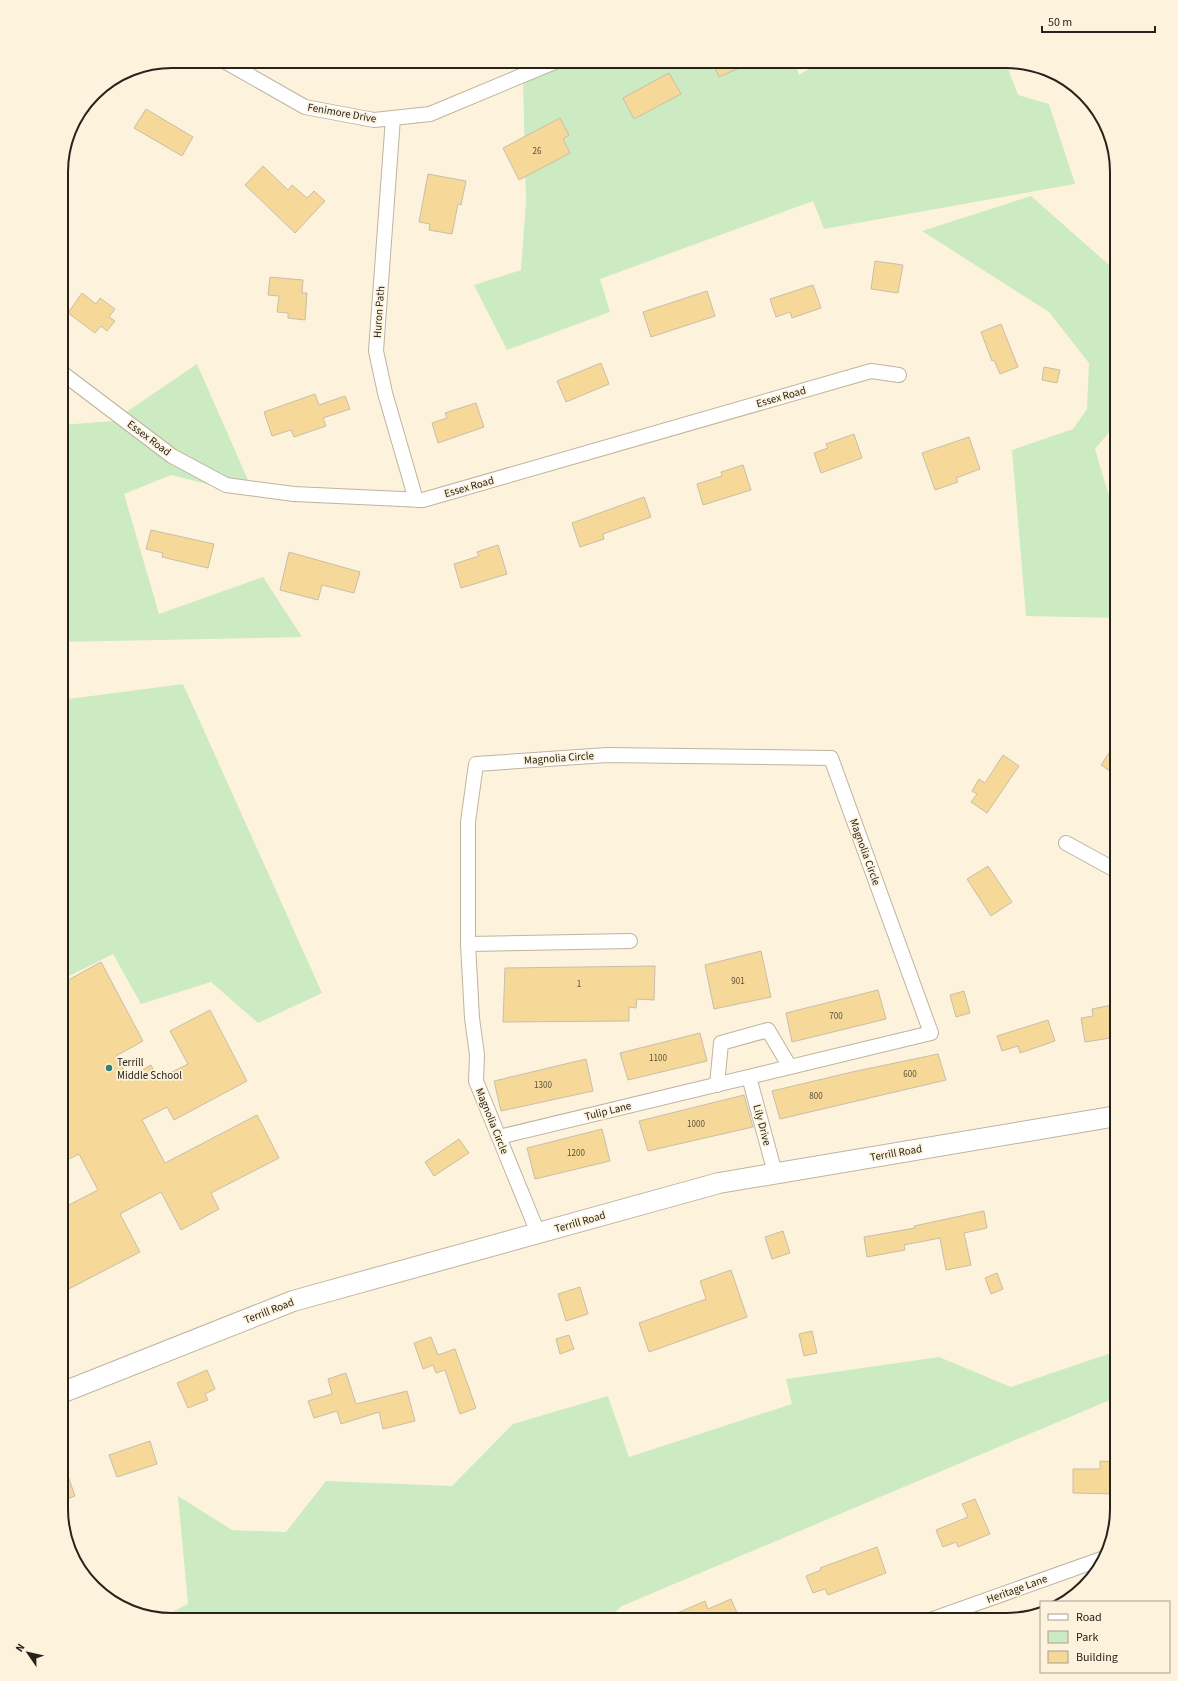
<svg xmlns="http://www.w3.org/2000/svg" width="1178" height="1681" viewBox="0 0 1178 1681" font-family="'Source Sans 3',sans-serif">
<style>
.green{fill:#ccebc2}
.building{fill:#f6d898;stroke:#c8bea9}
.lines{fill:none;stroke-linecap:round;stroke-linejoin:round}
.street-casing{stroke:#beb49f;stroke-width:16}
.secondary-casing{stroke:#beb49f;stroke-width:22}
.street{stroke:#fff;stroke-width:14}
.secondary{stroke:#fff;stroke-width:20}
.poi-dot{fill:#377f7e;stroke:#fdf3dd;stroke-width:1.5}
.labels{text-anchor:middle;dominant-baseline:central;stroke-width:3.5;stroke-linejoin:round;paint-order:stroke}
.number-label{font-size:9px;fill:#5b503a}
.street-label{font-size:11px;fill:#27231b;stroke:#fdf3dd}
.poi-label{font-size:11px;fill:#27231b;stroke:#fdf3dd;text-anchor:start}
.rim{fill:none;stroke:#27231b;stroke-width:2}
</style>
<rect width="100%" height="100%" fill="#fdf3dd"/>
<path class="green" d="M 512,61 L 795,61 L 799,75 L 821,61 L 1005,61 L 1018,95 L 1049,104 L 1075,184 L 824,229 L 813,201 L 600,279 L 610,312 L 507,350 L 474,285 L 521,270 L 526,201 L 523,79 Z
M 1031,196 L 1117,272 L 1117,423 L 1095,449 L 1117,523 L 1117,618 L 1026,616 L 1012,450 L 1073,429 L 1087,409 L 1089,363 L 1049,312 L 922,231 Z
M 197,364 L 255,496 L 171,475 L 124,494 L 159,614 L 263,577 L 302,637 L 61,642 L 61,425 L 113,421 Z
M 183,684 L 322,993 L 258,1023 L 211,982 L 141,1004 L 113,954 L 61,980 L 61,700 Z
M 1117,1351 L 1117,1397 L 622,1606 L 606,1620 L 165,1620 L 160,1618 L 188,1604 L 178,1496 L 232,1530 L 286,1532 L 326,1481 L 452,1486 L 513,1424 L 608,1396 L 629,1457 L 792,1404 L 786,1379 L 939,1357 L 1011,1387 Z"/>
<path class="building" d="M 712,61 L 755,61 L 719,77 Z
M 669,73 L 681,94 L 634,119 L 623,98 Z
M 146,109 L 193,137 L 182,156 L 134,128 Z
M 560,118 L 569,135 L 563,139 L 570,153 L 519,180 L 503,148 Z
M 263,166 L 288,190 L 292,185 L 307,198 L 314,191 L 325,201 L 295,233 L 245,185 Z
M 428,174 L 466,181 L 461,205 L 458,204 L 452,234 L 429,230 L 430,224 L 419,222 Z
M 875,261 L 903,265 L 898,293 L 871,289 Z
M 270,277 L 303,280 L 302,293 L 307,293 L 305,320 L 288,318 L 288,313 L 277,312 L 279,296 L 268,295 Z
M 813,285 L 821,308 L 792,318 L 790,312 L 776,317 L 770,299 Z
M 707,291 L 715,316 L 651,337 L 643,312 Z
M 82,293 L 96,304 L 100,298 L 115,309 L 109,317 L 115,321 L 107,331 L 101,326 L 95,333 L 68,313 Z
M 1001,324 L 1018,367 L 1000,374 L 994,360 L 992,361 L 981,332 Z
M 601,363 L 609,384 L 566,402 L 557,381 Z
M 1044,367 L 1060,370 L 1057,383 L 1042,380 Z
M 315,394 L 319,405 L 345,396 L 350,409 L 323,418 L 326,426 L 294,437 L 291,430 L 272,436 L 264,412 Z
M 476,403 L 484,427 L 438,443 L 432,423 L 447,418 L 445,413 Z
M 854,434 L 862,458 L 821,473 L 814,453 L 828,448 L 826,444 Z
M 969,437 L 980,469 L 956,478 L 958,482 L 935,490 L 922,453 Z
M 743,465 L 751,490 L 703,505 L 697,484 L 722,476 L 721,472 Z
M 644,497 L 651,517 L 603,534 L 604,539 L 580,547 L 572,523 Z
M 151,530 L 214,544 L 208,568 L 162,557 L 163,553 L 146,549 Z
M 498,545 L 507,574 L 461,588 L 454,564 L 479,556 L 477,552 Z
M 289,552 L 360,572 L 354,593 L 322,585 L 318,600 L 280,590 Z
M 1117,741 L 1117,776 L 1101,765 Z
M 1003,755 L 1019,766 L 987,813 L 971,802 L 977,794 L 972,791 L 979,779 L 985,783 Z
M 988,866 L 1012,902 L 991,916 L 967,879 Z
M 761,951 L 771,997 L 714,1009 L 705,965 Z
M 101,962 L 143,1041 L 116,1056 L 128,1078 L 151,1065 L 158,1079 L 188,1064 L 170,1031 L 210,1010 L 247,1081 L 174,1120 L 167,1107 L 142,1120 L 165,1163 L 257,1115 L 279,1158 L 211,1193 L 219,1209 L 181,1230 L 161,1192 L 120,1214 L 140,1252 L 61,1293 L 61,1209 L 98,1190 L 79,1154 L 61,1163 L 61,984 Z
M 655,966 L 654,1000 L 637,999 L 636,1008 L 629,1007 L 629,1021 L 503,1022 L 505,968 Z
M 878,990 L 886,1019 L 792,1042 L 786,1013 Z
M 964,991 L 970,1013 L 956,1017 L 950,995 Z
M 1117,1004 L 1117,1037 L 1085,1042 L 1081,1018 L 1093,1016 L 1092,1009 Z
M 1048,1020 L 1055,1041 L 1020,1053 L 1018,1046 L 1002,1051 L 997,1036 Z
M 700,1033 L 707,1061 L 628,1080 L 620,1053 Z
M 938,1054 L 946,1080 L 780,1119 L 772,1091 L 852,1072 Z
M 586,1059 L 593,1091 L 501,1111 L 494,1081 Z
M 744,1095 L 753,1127 L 648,1151 L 639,1121 Z
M 602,1129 L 610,1161 L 535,1179 L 527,1148 Z
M 459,1139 L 469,1153 L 434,1176 L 425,1162 Z
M 984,1211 L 987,1228 L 964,1233 L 971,1265 L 946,1270 L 940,1238 L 904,1245 L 905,1250 L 867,1257 L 864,1237 L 915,1228 L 914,1226 Z
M 783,1231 L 790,1253 L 772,1259 L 765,1237 Z
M 731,1270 L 747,1317 L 649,1352 L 639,1323 L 706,1299 L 700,1281 Z
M 997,1273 L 1003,1289 L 991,1294 L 985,1278 Z
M 580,1287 L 588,1314 L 566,1321 L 558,1294 Z
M 812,1331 L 817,1353 L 804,1356 L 799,1334 Z
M 569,1335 L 574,1349 L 560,1354 L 556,1339 Z
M 431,1337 L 438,1355 L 455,1349 L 476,1408 L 460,1414 L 445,1370 L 436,1373 L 433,1365 L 423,1369 L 414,1343 Z
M 207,1370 L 215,1389 L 205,1394 L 208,1400 L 188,1408 L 177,1383 Z
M 346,1373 L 356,1404 L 407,1391 L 415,1421 L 383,1429 L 379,1412 L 341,1424 L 337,1411 L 314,1418 L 308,1401 L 332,1394 L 328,1379 Z
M 150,1441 L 157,1464 L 117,1477 L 109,1455 Z
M 1100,1461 L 1117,1462 L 1117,1494 L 1073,1493 L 1073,1469 L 1100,1469 Z
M 61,1462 L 63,1462 L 75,1496 L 61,1501 Z
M 975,1499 L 990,1534 L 958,1547 L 956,1542 L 943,1547 L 936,1530 L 968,1517 L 962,1504 Z
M 877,1547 L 886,1573 L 828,1595 L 825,1589 L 813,1593 L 806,1576 L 821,1570 L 820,1568 Z
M 731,1599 L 740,1620 L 661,1620 L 705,1601 L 708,1609 Z"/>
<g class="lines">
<g class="street-casing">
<path id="street" d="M 224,61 L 305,107 L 374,120 L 430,114 L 557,61
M 393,118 L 376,351 L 385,393 L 416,500
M 61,372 L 172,456 L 226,485 L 294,494 L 423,500 L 871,371 L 899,375
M 1066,843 L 1117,871
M 468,944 L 630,941
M 749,1077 L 775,1173
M 717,1085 L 721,1043 L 768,1030 L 790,1067
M 499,1137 L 931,1033 L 831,758 L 607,755 L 476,764 L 468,822 L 468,944 L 472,1018 L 477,1055 L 476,1081 L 538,1233
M 930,1620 L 1104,1558"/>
</g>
<g class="secondary-casing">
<path id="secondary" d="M 61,1393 L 293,1301 L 719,1183 L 1117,1116"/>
</g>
<use href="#street" class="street"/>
<use href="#secondary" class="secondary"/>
</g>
<circle class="poi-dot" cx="109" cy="1068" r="4"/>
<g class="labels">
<g class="number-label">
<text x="537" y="151">26</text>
<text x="738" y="981">901</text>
<text x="579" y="984">1</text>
<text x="836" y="1016">700</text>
<text x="658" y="1058">1100</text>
<text x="910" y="1074">600</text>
<text x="543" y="1085">1300</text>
<text x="816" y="1096">800</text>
<text x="696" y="1124">1000</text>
<text x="576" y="1153">1200</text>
</g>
<g class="street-label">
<text transform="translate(342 113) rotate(10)">Fenimore Drive</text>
<text transform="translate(379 312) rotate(-86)">Huron Path</text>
<text transform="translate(781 397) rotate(-16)">Essex Road</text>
<text transform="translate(149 438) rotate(37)">Essex Road</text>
<text transform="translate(469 487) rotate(-16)">Essex Road</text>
<text transform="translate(559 758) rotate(-4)">Magnolia Circle</text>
<text transform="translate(865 852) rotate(70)">Magnolia Circle</text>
<text transform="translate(608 1111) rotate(-14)">Tulip Lane</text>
<text transform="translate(492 1121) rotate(68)">Magnolia Circle</text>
<text transform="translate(762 1125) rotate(75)">Lily Drive</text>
<text transform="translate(896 1153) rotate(-10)">Terrill Road</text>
<text transform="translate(580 1222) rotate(-16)">Terrill Road</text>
<text transform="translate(269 1311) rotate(-21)">Terrill Road</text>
<text transform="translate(1017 1589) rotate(-20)">Heritage Lane</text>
</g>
<g class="poi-label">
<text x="117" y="1062">Terrill<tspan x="117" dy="13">Middle School</tspan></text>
</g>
</g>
<path d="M0 0H1178V1681H0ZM172 68H1006A104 104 0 0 1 1110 172V1509A104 104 0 0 1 1006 1613H172A104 104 0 0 1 68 1509V172A104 104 0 0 1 172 68Z" fill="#fdf3dd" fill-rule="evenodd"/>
<path class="rim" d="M172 68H1006A104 104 0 0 1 1110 172V1509A104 104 0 0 1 1006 1613H172A104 104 0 0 1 68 1509V172A104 104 0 0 1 172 68Z"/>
<rect x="1040" y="1601" width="130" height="72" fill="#fdf3dd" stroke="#a7a08f"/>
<rect x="1048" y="1614" width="20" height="6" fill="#ffffff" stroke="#a7a08f"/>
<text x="1076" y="1621" font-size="12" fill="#27231b">Road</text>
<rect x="1048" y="1631" width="20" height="12" fill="#ccebc2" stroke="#a7a08f"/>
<text x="1076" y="1641" font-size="12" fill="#27231b">Park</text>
<rect x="1048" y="1651" width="20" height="12" fill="#f6d898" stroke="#a7a08f"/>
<text x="1076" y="1661" font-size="12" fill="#27231b">Building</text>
<g transform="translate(28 1653) rotate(304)" stroke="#fdf3dd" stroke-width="3" paint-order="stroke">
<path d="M0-3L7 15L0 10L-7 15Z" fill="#27231b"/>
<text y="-6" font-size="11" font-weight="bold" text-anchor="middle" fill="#27231b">N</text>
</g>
<path d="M1042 26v6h113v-6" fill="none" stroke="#27231b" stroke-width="2"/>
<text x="1048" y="26" font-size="12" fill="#27231b" stroke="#fdf3dd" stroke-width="3" paint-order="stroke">50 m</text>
</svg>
